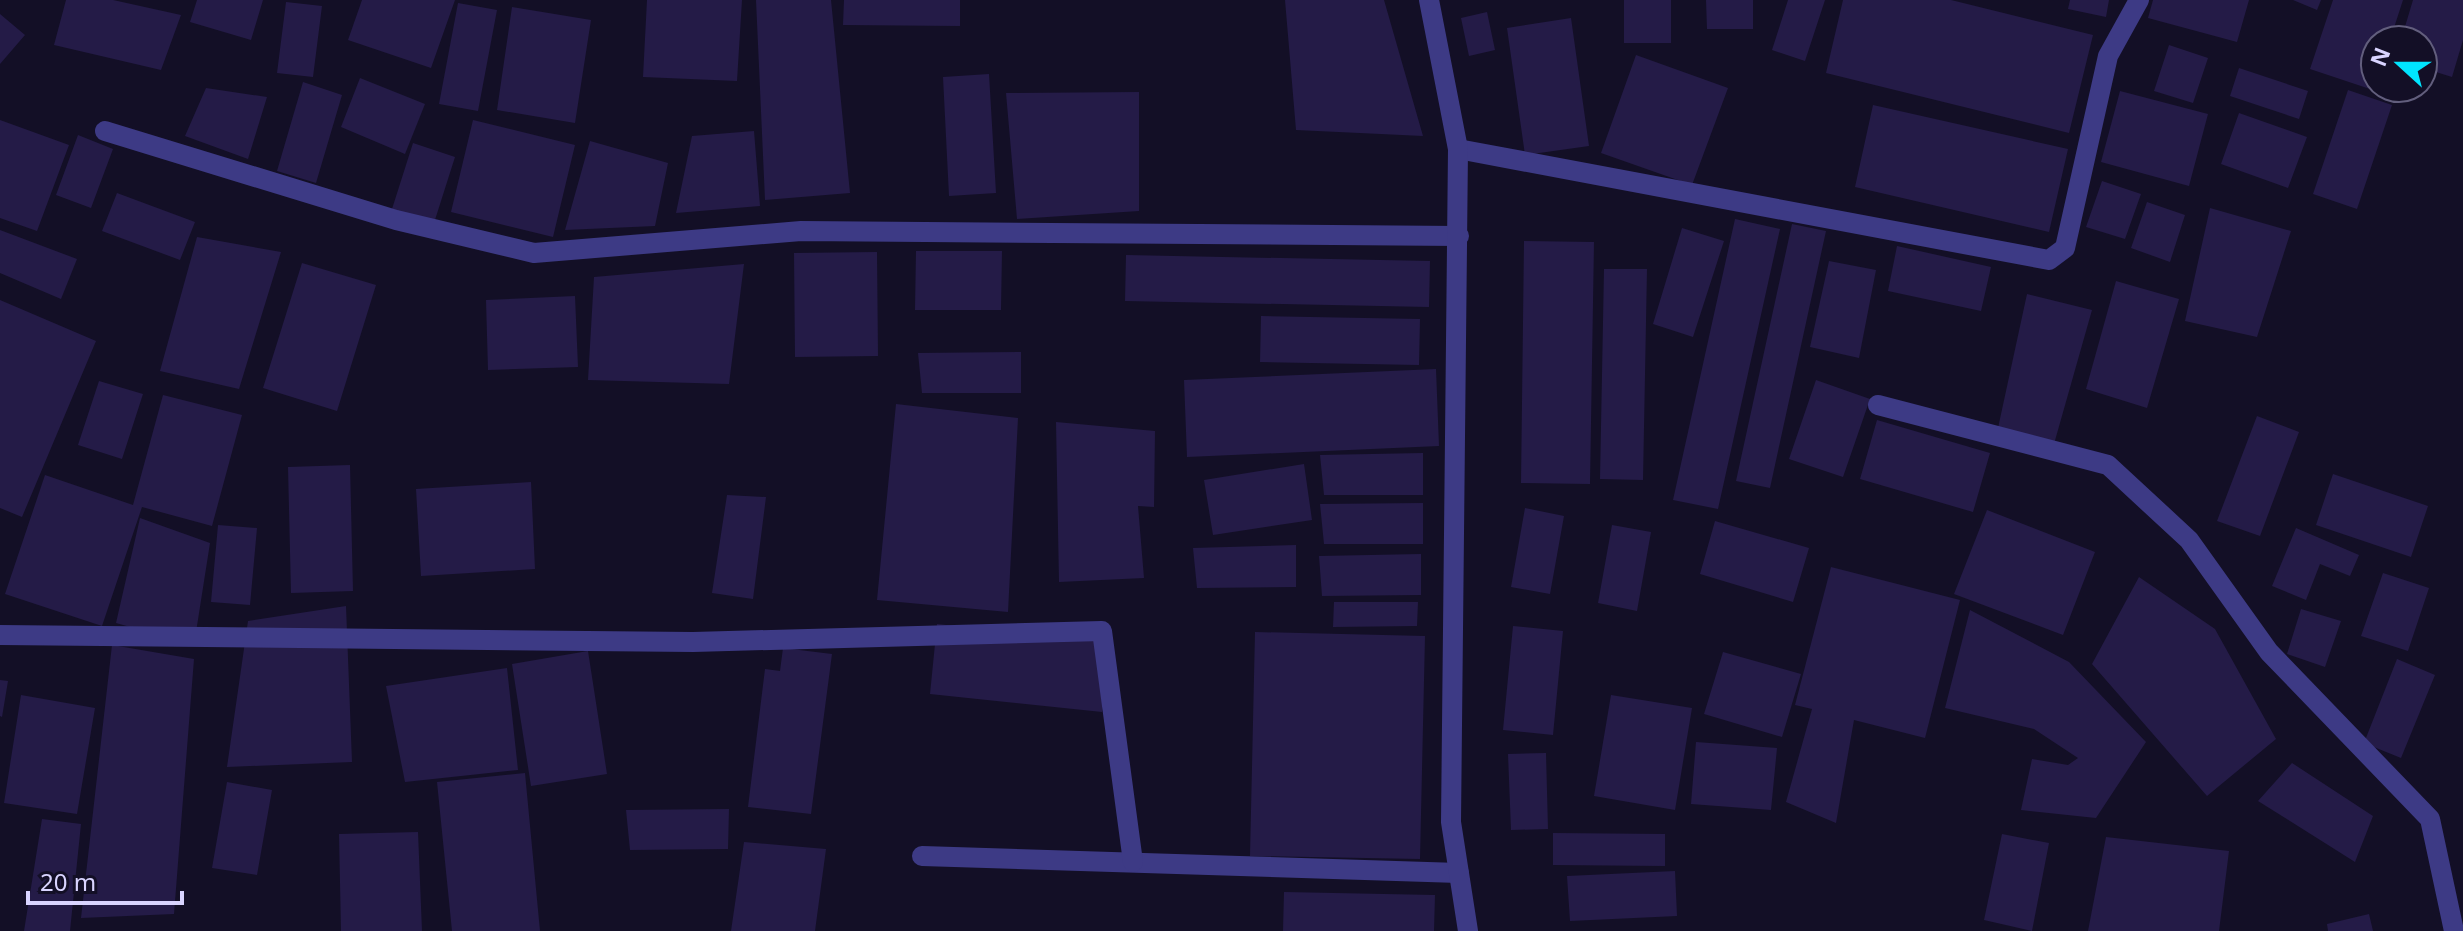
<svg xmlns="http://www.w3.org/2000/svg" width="2463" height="931" viewBox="0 0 2463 931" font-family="'Noto Sans',sans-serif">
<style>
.building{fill:#241b47}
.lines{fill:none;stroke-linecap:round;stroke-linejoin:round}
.service{stroke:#3d3a85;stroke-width:20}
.minor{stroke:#3d3a85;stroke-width:20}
.tertiary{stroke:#3d3a85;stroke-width:20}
</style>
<rect width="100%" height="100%" fill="#130f26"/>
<path class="building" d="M 66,0 L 113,0 L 181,15 L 161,70 L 54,45 Z
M 197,0 L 263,0 L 251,40 L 190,22 Z
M 362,0 L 455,0 L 431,68 L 348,40 Z
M 647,0 L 742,0 L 737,81 L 643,77 Z
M 756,0 L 831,0 L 850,193 L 765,200 Z
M 844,0 L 960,0 L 960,26 L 843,25 Z
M 1285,0 L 1384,0 L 1423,136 L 1296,130 Z
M 1624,0 L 1671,0 L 1671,43 L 1624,43 Z
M 1706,0 L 1753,0 L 1753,29 L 1707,29 Z
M 1788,0 L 1825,0 L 1805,61 L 1772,50 Z
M 1843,0 L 1951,0 L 2093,35 L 2069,133 L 1826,73 Z
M 2070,0 L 2109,0 L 2106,17 L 2068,9 Z
M 2153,0 L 2249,0 L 2237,42 L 2148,18 Z
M 2293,0 L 2321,0 L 2317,10 Z
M 2333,0 L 2403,0 L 2390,40 L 2375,40 L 2373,90 L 2310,69 Z
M 2413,0 L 2463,0 L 2463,40 L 2452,77 L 2423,68 L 2423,40 L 2401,40 Z
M 286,2 L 322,6 L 313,77 L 277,73 Z
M 458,3 L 497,10 L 478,111 L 439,104 Z
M 512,7 L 591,20 L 575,123 L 497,110 Z
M 1487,12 L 1495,50 L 1469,56 L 1461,18 Z
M 0,14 L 25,35 L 0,64 Z
M 1571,18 L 1589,146 L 1525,155 L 1507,28 Z
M 2169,45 L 2208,58 L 2193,103 L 2154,91 Z
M 1636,55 L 1728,88 L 1692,185 L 1601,153 Z
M 2239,68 L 2308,91 L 2299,119 L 2230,96 Z
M 989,74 L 996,193 L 949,196 L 943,77 Z
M 360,78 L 425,104 L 405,154 L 341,127 Z
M 303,82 L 342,95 L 316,183 L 277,171 Z
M 206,88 L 267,97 L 248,159 L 185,136 Z
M 2348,90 L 2392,105 L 2357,209 L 2313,194 Z
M 2120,91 L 2208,114 L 2189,186 L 2101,162 Z
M 1139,92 L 1139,211 L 1017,219 L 1006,93 Z
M 1873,105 L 2068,149 L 2049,232 L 1855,187 Z
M 2239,113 L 2307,137 L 2288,188 L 2221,164 Z
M 0,120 L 69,145 L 37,231 L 0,218 Z
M 473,120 L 575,145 L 553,237 L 451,212 Z
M 754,131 L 760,206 L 676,213 L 692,136 Z
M 78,135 L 113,149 L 91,208 L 56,195 Z
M 590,141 L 668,163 L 655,226 L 565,230 Z
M 413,143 L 455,157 L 434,223 L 392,209 Z
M 2102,181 L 2141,194 L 2125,239 L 2086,227 Z
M 117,193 L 195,222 L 180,260 L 102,231 Z
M 2147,202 L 2185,215 L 2170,262 L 2131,248 Z
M 2210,208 L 2291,231 L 2257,337 L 2185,321 Z
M 1735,219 L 1780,229 L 1718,509 L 1673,500 Z
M 1792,224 L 1826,231 L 1770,488 L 1736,481 Z
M 1682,228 L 1724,241 L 1693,337 L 1653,324 Z
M 0,230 L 77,259 L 61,299 L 0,273 Z
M 197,237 L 281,252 L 239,389 L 160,371 Z
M 1524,241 L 1594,242 L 1590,484 L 1521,483 Z
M 1897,246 L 1991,267 L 1981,311 L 1888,291 Z
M 916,251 L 1002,251 L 1001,310 L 915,310 Z
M 877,252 L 878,356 L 795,357 L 794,253 Z
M 1126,255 L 1430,261 L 1429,307 L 1125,301 Z
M 1829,261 L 1876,270 L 1859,358 L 1810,347 Z
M 302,263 L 376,285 L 337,411 L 263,388 Z
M 744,264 L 729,384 L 588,380 L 594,277 Z
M 1604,269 L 1647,269 L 1643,480 L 1600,479 Z
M 2116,281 L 2179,299 L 2147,408 L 2086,389 Z
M 2027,294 L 2092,310 L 2054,444 L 1998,428 Z
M 575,296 L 578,367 L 488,370 L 486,300 Z
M 0,300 L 96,341 L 22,517 L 0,508 Z
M 1261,316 L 1420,319 L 1419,365 L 1260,362 Z
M 1021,352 L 1021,393 L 922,393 L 918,353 Z
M 1436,369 L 1439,446 L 1187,457 L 1184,380 Z
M 1816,380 L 1870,399 L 1843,477 L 1789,459 Z
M 99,381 L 143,394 L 122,459 L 78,445 Z
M 163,395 L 242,415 L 212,526 L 142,507 L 102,626 L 5,594 L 45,475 L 133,505 Z
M 896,404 L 1018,418 L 1008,612 L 877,600 Z
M 2257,416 L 2299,432 L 2260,536 L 2217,521 Z
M 1877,420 L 1990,453 L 1973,512 L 1860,479 Z
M 1056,422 L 1155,431 L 1154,507 L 1138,506 L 1144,578 L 1059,582 Z
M 1423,453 L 1423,495 L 1324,495 L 1320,455 Z
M 1304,464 L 1312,520 L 1213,535 L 1204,480 Z
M 350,465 L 353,591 L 291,593 L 288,467 Z
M 2333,474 L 2428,506 L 2411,557 L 2316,525 Z
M 531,482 L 535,569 L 421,576 L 416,489 Z
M 727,495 L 766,497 L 753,599 L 712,593 Z
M 1423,503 L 1423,544 L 1324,544 L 1320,504 Z
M 1525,508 L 1564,516 L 1550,594 L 1511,587 Z
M 1987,510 L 2095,552 L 2063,635 L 1954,594 Z
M 140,518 L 210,543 L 194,645 L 116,623 Z
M 1715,521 L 1809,548 L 1793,602 L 1700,574 Z
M 218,525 L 257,528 L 250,605 L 211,602 Z
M 1612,525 L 1651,532 L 1637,611 L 1598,603 Z
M 2296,528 L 2359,555 L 2350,576 L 2320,564 L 2306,600 L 2272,586 Z
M 1296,545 L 1296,587 L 1197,588 L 1193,548 Z
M 1421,554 L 1421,595 L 1322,596 L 1319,556 Z
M 1831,567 L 1960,600 L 1925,738 L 1854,720 L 1836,823 L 1786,802 L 1812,709 L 1795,705 Z
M 2383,573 L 2429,588 L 2408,651 L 2361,636 Z
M 2139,577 L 2215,629 L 2276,739 L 2207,796 L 2092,664 Z
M 1334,602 L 1418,602 L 1417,626 L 1333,627 Z
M 346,606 L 352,762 L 227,767 L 248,621 Z
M 2301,609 L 2341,621 L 2325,667 L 2287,654 Z
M 1970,610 L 2069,662 L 2146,742 L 2096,818 L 2021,810 L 2032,759 L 2068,765 L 2078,758 L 2034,729 L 1945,708 Z
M 937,624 L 1110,642 L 1102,712 L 930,694 Z
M 1513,626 L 1563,631 L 1553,735 L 1503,730 Z
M 1255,632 L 1425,636 L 1420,859 L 1250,856 Z
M 112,645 L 194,659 L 174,914 L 81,918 Z
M 783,648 L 832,654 L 811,814 L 748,807 L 765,669 L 780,671 Z
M 588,651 L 607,774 L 531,786 L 512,664 Z
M 1723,652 L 1801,674 L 1782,737 L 1704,714 Z
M 2397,659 L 2435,675 L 2401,758 L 2364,743 Z
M 507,668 L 518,770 L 405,782 L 386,686 Z
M 0,680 L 8,681 L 2,717 L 0,716 Z
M 21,695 L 95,708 L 77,814 L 4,803 Z
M 1611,695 L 1692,708 L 1675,810 L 1594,796 Z
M 1696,742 L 1777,748 L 1771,810 L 1691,804 Z
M 1546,753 L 1548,829 L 1511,830 L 1508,754 Z
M 2292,763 L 2373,816 L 2355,862 L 2258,801 Z
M 525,773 L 540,931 L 452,931 L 437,782 Z
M 227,782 L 272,790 L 257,875 L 212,868 Z
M 729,809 L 728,849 L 630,850 L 626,810 Z
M 42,819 L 81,824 L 70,931 L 24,931 Z
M 418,832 L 422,931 L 341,931 L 339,834 Z
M 1553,833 L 1665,834 L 1665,866 L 1553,865 Z
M 2002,834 L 2049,843 L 2032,931 L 1984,920 Z
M 2106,837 L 2229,851 L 2219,931 L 2088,931 Z
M 744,842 L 826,849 L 815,931 L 731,931 Z
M 1675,871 L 1677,916 L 1570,921 L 1567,876 Z
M 1284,892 L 1435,895 L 1434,931 L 1283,931 Z
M 2369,914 L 2373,931 L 2328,931 L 2327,924 Z"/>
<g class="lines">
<path class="service" d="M 922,856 L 1459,873"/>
<path class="minor" d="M 105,131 L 396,220 L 534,253 L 801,231 L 1459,236
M 1458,149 L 2049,260 L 2065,248 L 2108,56 L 2139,0
M 1878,405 L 2108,465 L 2189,540 L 2269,652 L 2430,819 L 2454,931
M 0,635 L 693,642 L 1102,631 L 1133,862"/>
<path class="tertiary" d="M 1429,0 L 1458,149 L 1451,822 L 1468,931"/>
</g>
<g transform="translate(2399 64) rotate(291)"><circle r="38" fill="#130f26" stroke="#625e7d" stroke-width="2"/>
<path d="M0-6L14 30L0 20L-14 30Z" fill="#00e5ff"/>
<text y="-12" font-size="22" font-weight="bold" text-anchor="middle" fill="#d9d4ff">N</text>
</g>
<path d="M28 891v12h154v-12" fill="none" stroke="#d9d4ff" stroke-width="4"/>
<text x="40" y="891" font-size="24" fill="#d9d4ff" stroke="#130f26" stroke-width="6" paint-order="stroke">20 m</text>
</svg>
